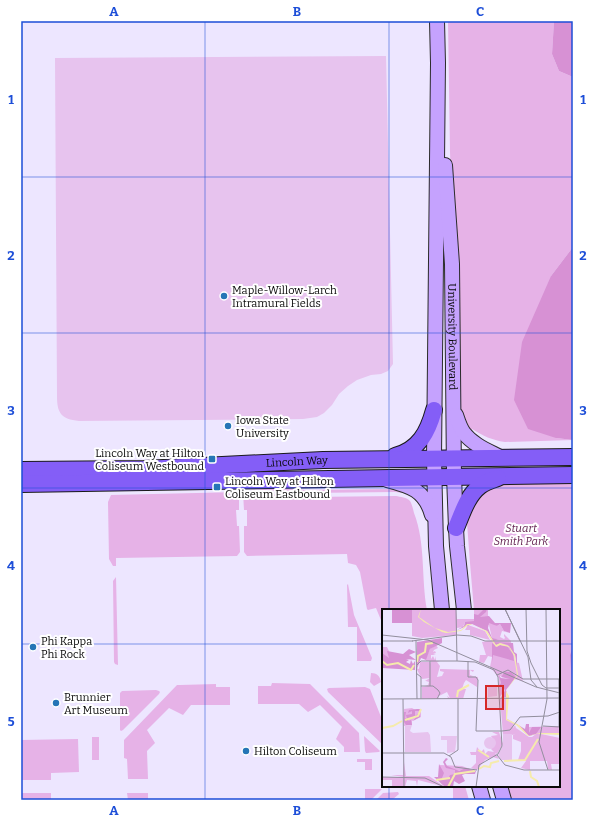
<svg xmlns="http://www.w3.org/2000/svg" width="594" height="821" viewBox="0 0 594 821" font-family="Bitter,serif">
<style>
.green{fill:#e6b2e7}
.forest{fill:#d791d4}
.pitch{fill:#e7c3ee}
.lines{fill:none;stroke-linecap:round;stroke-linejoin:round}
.secondary-casing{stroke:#2b2b2b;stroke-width:16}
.primary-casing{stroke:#1a1a1a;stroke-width:18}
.secondary{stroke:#c5a2fe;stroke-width:14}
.primary{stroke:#845ef7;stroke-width:16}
.grid{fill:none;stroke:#1d4ed8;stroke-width:1;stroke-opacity:0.55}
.poi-dot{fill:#2575b6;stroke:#fff;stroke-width:1.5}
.labels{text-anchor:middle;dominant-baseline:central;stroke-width:4;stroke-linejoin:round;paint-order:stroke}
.poi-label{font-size:11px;fill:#090909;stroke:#fff;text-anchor:start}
.street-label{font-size:11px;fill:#090909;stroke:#fff}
.park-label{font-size:11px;font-style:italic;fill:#5f1c4c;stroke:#fff}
.inset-river{fill:none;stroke:#f5ebac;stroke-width:2}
.inset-road{fill:none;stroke:#928e9d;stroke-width:1}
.view{fill:#d62828;fill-opacity:0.15;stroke:#d62828;stroke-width:2}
.inset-edge{fill:none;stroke:#090909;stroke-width:2}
.neatline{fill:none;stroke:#1d4ed8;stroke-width:1.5}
.grid-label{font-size:13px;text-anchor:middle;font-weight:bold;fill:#1d4ed8}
</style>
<rect width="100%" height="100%" fill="#ede6ff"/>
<path class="green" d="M 448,21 L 554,21 L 552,54 L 559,71 L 573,77 L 573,247 L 551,276 L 556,438 L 573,440 L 505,442 C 491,440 484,436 472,429 L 469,432 L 460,413 L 450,152 Z
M 573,481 L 573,800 L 510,800 L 506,786 L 559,786 L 559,610 L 474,610 L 470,563 L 467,523 L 468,512 L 480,492 L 506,482 Z
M 251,486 L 305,490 L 395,489 L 411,494 L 411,496 L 404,493 L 395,492 L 305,493 L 250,489 L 218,489 Z
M 239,492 L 239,510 L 236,510 L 237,526 L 239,526 L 240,552 L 237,556 L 116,558 L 116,566 L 113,566 L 109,559 L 108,502 L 111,495 Z
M 243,492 L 309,497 L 396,496 C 400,497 407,497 410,501 C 412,504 413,509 414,513 C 426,544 421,578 427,610 L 383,610 L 383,625 L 376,608 L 368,610 L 367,609 L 360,572 L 356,565 L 348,563 L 347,554 L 247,556 L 244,552 L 244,526 L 247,526 L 247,510 L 244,510 Z
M 116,577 L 118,665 L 115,664 L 114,662 L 113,581 Z
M 348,584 L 354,615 L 372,658 L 371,661 L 357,661 L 357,627 L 348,627 L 347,585 Z
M 371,673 C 377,673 380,676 381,682 L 374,686 L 370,682 Z
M 272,683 L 310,684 L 359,733 L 360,752 L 344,752 L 344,747 L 336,739 L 342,727 L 320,705 L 308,712 L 299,704 L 258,704 L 258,686 L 271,686 Z
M 216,684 L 216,687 L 230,687 L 230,705 L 191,705 L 183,715 L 169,708 L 147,730 L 155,743 L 147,751 L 148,779 L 128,779 L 127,759 L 124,758 L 124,740 L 177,685 L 180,685 Z
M 365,687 L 370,689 L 383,722 L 383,745 L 328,692 L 327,689 L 329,688 Z
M 156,690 L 159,691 L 160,692 L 159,694 L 123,730 L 121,731 L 120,730 L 120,693 L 122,691 Z
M 364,736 L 380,751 L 379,752 L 366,753 L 365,751 Z
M 92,737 L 99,737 L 99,760 L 92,760 Z
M 78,739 L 79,772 L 51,773 L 51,780 L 21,780 L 21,740 Z
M 357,759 L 372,759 L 372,770 L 365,770 L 365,762 L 357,762 Z
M 453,786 L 465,786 L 469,800 L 453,800 Z
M 365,789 L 382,789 L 371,800 L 365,800 Z
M 398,792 L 399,794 L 392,800 L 376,800 L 383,793 Z
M 21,793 L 51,793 L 51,800 L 79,799 L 79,800 L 21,800 Z
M 127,793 L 148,793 L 148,800 L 128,800 Z"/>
<path class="forest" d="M 554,21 L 573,21 L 573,77 L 559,71 L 552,54 Z
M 573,247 L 573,440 L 556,438 L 528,429 L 514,400 L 522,342 L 551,276 Z
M 573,647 L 573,695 L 570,655 Z"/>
<path class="pitch" d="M 386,56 L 393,364 L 388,371 L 381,374 L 371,375 L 357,380 L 348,386 L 339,394 L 332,405 L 324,413 L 317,417 L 303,419 L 79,421 C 61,419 57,413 57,396 L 55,58 Z"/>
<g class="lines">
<g class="secondary-casing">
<g id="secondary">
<path d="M 437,21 L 438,63 L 434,458 L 436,546 L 442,610"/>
<path id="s1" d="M 445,165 L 452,264 L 454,476 L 456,528 L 457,546 L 464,610"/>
<path d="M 456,415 C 458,421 460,428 464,433 C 473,445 489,451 502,458"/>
<path d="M 387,480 C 410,486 425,490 432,515"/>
<path d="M 479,786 L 483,800"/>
<path d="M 500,786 L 504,800"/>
</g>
</g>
<g class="primary-casing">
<g id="primary">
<path d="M 395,456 C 419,450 428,432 434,410"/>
<path id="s2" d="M 21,470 L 144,469 L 323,460 L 573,457"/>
<path d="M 21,484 L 573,475"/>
<path d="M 456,528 C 462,514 467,496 480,486 C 485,482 492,480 498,478"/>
</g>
</g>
<use href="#secondary" class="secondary"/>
<use href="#primary" class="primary"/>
</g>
<path class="grid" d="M 205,21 L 205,800M 389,21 L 389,610M 21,177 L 573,177M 21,333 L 573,333M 21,488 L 573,488M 21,644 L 383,644M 559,644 L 573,644M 389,786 L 389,800"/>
<g class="poi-dot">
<circle cx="224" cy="296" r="4"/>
<circle cx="228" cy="426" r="4"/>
<rect x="208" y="455" width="8" height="8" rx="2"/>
<rect x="213" y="483" width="8" height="8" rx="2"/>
<circle cx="33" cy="647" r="4"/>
<circle cx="56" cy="703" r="4"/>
<circle cx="246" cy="751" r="4"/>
</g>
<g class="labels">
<g class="poi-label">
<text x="232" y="290">Maple-Willow-Larch<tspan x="232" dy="13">Intramural Fields</tspan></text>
<text x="236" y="420">Iowa State<tspan x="236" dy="13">University</tspan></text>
<text x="204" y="453" text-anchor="end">Lincoln Way at Hilton<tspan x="204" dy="13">Coliseum Westbound</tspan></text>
<text x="225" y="481">Lincoln Way at Hilton<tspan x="225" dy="13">Coliseum Eastbound</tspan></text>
<text x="41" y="641">Phi Kappa<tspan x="41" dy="13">Phi Rock</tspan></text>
<text x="64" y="697">Brunnier<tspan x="64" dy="13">Art Museum</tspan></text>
<text x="254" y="751">Hilton Coliseum</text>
</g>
<g class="street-label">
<text stroke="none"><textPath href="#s1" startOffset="172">University Boulevard</textPath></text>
<text stroke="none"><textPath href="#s2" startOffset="276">Lincoln Way</textPath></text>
</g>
<g class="park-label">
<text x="521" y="528">Stuart<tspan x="521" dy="13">Smith Park</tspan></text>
</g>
</g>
<g transform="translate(382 609)">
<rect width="178" height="178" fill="#ede6ff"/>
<path d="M 30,0 L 74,0 L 75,10 L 92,10 L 92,0 L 106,0 L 106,9 L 110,14 L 115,17 L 118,15 L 122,22 L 128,24 L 120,22 L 118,28 L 122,30 L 123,29 L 122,27 L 122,25 L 129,32 L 129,43 L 132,46 L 133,53 L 137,54 L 141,72 L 118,67 L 119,74 L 117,76 L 123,81 L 117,89 L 117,69 L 108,58 L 110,48 L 106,47 L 102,54 L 97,53 L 98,46 L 104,46 L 100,33 L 117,30 L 110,29 L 107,16 L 83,13 L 81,18 L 75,19 L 74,26 L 40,29 L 30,27 ZM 86,16 L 103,22 L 108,31 L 88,26 L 88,21 L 83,21 ZM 54,36 L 56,39 L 52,41 L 51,43 L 53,42 L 54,44 L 51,45 L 54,46 L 49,46 L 49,50 L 51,47 L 53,51 L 54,47 L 54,52 L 58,52 L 55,53 L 58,57 L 55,68 L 60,67 L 62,63 L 58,62 L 58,64 L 58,60 L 61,60 L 92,61 L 91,63 L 88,61 L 88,66 L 91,66 L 88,67 L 96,68 L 95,78 L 84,71 L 82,74 L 80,80 L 84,80 L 81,90 L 61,90 L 66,89 L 65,87 L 68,89 L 65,83 L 55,88 L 60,90 L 40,90 L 40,78 L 46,77 L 43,76 L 46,76 L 47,73 L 44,73 L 47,72 L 43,72 L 48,69 L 40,70 L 34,59 L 37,60 L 38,53 L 48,53 L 48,55 L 49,52 L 44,52 L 44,49 L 48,40 ZM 1,38 L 5,38 L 8,44 L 16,44 L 16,48 L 21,48 L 21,55 L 0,54 ZM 118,90 L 125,90 L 124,109 L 132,114 L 130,125 L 121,125 ZM 30,99 L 35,102 L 39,100 L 39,108 L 30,112 L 30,116 L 22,117 L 22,100 ZM 133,116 L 134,119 L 147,128 L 150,128 L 154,125 L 147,127 L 147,118 L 178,117 L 178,125 L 159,125 L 178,129 L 178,155 L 169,155 L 170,161 L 166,160 L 165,152 L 148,152 L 148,161 L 139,159 L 144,152 L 131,151 L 136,151 L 139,142 L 139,133 L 131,130 L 131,126 L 134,125 L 130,126 L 130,121 ZM 110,123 L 117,123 L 121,135 L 115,145 L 113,144 L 117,150 L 111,148 L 103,151 L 95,161 L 89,159 L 94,154 L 94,146 L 89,146 L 88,143 L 94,143 L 95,138 L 99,143 L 102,140 L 103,145 L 106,142 L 112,143 L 109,140 L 113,133 L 109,127 L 116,126 ZM 22,153 L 24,167 L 47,167 L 63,178 L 36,171 L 35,177 L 34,172 L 25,171 L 23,178 L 10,178 L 10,171 L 0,171 L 0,168 L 22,168 L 9,166 L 21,166 ZM 58,156 L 80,157 L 88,160 L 76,162 L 76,169 L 57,172 Z" fill="#e6b2e7"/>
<path d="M 10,0 L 30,0 L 30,14 L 10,14 ZM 102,0 L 105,0 L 104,3 L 98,8 L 107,7 L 113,14 L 129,14 L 128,24 L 122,22 L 118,15 L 115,17 L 107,14 L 106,19 L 110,29 L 117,30 L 111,32 L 105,22 L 90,15 L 75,21 L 82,17 L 83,13 L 92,12 L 92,5 L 96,6 ZM 60,29 L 60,34 L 48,40 L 44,51 L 39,49 L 35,60 L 35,33 ZM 111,33 L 131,34 L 132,43 L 135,45 L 135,58 L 133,46 L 131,44 L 132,52 L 111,46 L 110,53 L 110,34 L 115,38 L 118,36 L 122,37 L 125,37 L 130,44 L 126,36 L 119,34 L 114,36 ZM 27,40 L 34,43 L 27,46 L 34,51 L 24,50 L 27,51 L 24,53 L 28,55 L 29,51 L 31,55 L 33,52 L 33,61 L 0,59 L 0,44 L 7,49 L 5,42 L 21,45 ZM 123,63 L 129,63 L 134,68 L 124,81 L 126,88 L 119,89 L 123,81 L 117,76 L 119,74 L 117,67 L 119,69 L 128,70 L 119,68 ZM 35,100 L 39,100 L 39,102 L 33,102 L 33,107 L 37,104 L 38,108 L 31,112 L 34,108 L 27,109 L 26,112 L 29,111 L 30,116 L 24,116 L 22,113 L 22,103 L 24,103 L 23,109 L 25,110 L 24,106 L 30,105 L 30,102 L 26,104 L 27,101 ZM 133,114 L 143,120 L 144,115 L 147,115 L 147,124 L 150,118 L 159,118 L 154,125 L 147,127 ZM 64,149 L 66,150 L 63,153 L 65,157 L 77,162 L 84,159 L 94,162 L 93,165 L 83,165 L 80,166 L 83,172 L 77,175 L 72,172 L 71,178 L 63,178 L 52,168 L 56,168 L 57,155 L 62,164 L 60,169 L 66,170 L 68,166 L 73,165 L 73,161 L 64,159 L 61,153 Z" fill="#d791d4"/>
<path d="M 106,78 L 115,78 L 115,87 L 106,88 ZM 30,116 L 28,122 L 31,124 L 46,123 L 48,126 L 49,143 L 23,143 L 23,117 ZM 121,125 L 130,125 L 130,151 L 119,151 L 116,146 L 121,136 ZM 59,127 L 75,127 L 73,143 L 65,144 L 65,131 L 59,131 ZM102 134a6 6 0 1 1 12 0a6 6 0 1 1-12 0Z" fill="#e7c3ee"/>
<path d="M 39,0 L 37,8 L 53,19 L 66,23 L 79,21 L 85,15 L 88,15 L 105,22 L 114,36 L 118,34 L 127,37 L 133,46 L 136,66 L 124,82 L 127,87 L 125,110 L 137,116 L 147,127 L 158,124 L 178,124 L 178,126 L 157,125 L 156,131 L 157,124 L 146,127 L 134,116 L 124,111 L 124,82 L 135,66 L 132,47 L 127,38 L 118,36 L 114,38 L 103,22 L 91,16 L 86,16 L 79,22 L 64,24 L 60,23 L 42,13 L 36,8 Z" fill="#f5ebac"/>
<path class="inset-river" d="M 0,52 L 5,56 L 16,54 L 29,61 L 32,56M 35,53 L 36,47 L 43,43 L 44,35 L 51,34M 75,88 L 76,82 L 87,76M 23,111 L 36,107 L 39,100M 0,119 L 11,117 L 20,112M 96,141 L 107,148M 122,152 L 143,151 L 156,130M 97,160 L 102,157 L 108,158 L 109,154 L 117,152M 148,162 L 149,168 L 155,172 L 157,178M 54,171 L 68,169M 66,178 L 73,165 L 93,162"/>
<path class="inset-road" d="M 74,0 L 75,52 L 93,53 L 112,61 L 116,68 L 120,137 L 116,145 L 97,156 L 94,178M 123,0 L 138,32M 123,0 L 146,48 L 149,71 L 155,78M 144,0 L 145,42 L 149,54 L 160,76 L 164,79 L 177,79M 164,0 L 165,90M 0,26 L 46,31 L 154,78 L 178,84M 0,32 L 31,32M 30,32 L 75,26 L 89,27 L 103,32 L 178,32M 34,32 L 35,90M 48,52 L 48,77M 86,52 L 86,68 L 94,68 L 96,71 L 94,122 L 120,122M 35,56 L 39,52 L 75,52M 34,64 L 39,68 L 39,90M 115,66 L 126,61 L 141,70 L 178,70M 177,70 L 177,118M 39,77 L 51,77 L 56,81 L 58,84 L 55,90M 0,90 L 178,89M 21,90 L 22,178M 165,90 L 157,133 L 166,161M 161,117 L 178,118M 120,122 L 128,121 L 138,108 L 166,107 L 178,103M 0,144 L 62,144 L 69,148 L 73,158 L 95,161M 115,146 L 123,156 L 142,161 L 178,161M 67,147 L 76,141 L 76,90M 0,168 L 43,169 L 62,178"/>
<path class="view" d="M 104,77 L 121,77 L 121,100 L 104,100 Z"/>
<rect width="178" height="178" class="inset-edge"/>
</g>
<rect width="594" height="821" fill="none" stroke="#ffffff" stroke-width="44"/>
<rect x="22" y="22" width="550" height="777" class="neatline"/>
<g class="grid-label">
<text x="114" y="16">A</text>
<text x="297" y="16">B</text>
<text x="480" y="16">C</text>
<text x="11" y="104">1</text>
<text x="583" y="104">1</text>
<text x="11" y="260">2</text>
<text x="583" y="260">2</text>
<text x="11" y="415">3</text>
<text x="583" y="415">3</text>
<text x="11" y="570">4</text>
<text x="583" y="570">4</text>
<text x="11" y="726">5</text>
<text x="583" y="726">5</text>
<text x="114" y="815">A</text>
<text x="297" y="815">B</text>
<text x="480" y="815">C</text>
</g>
</svg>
